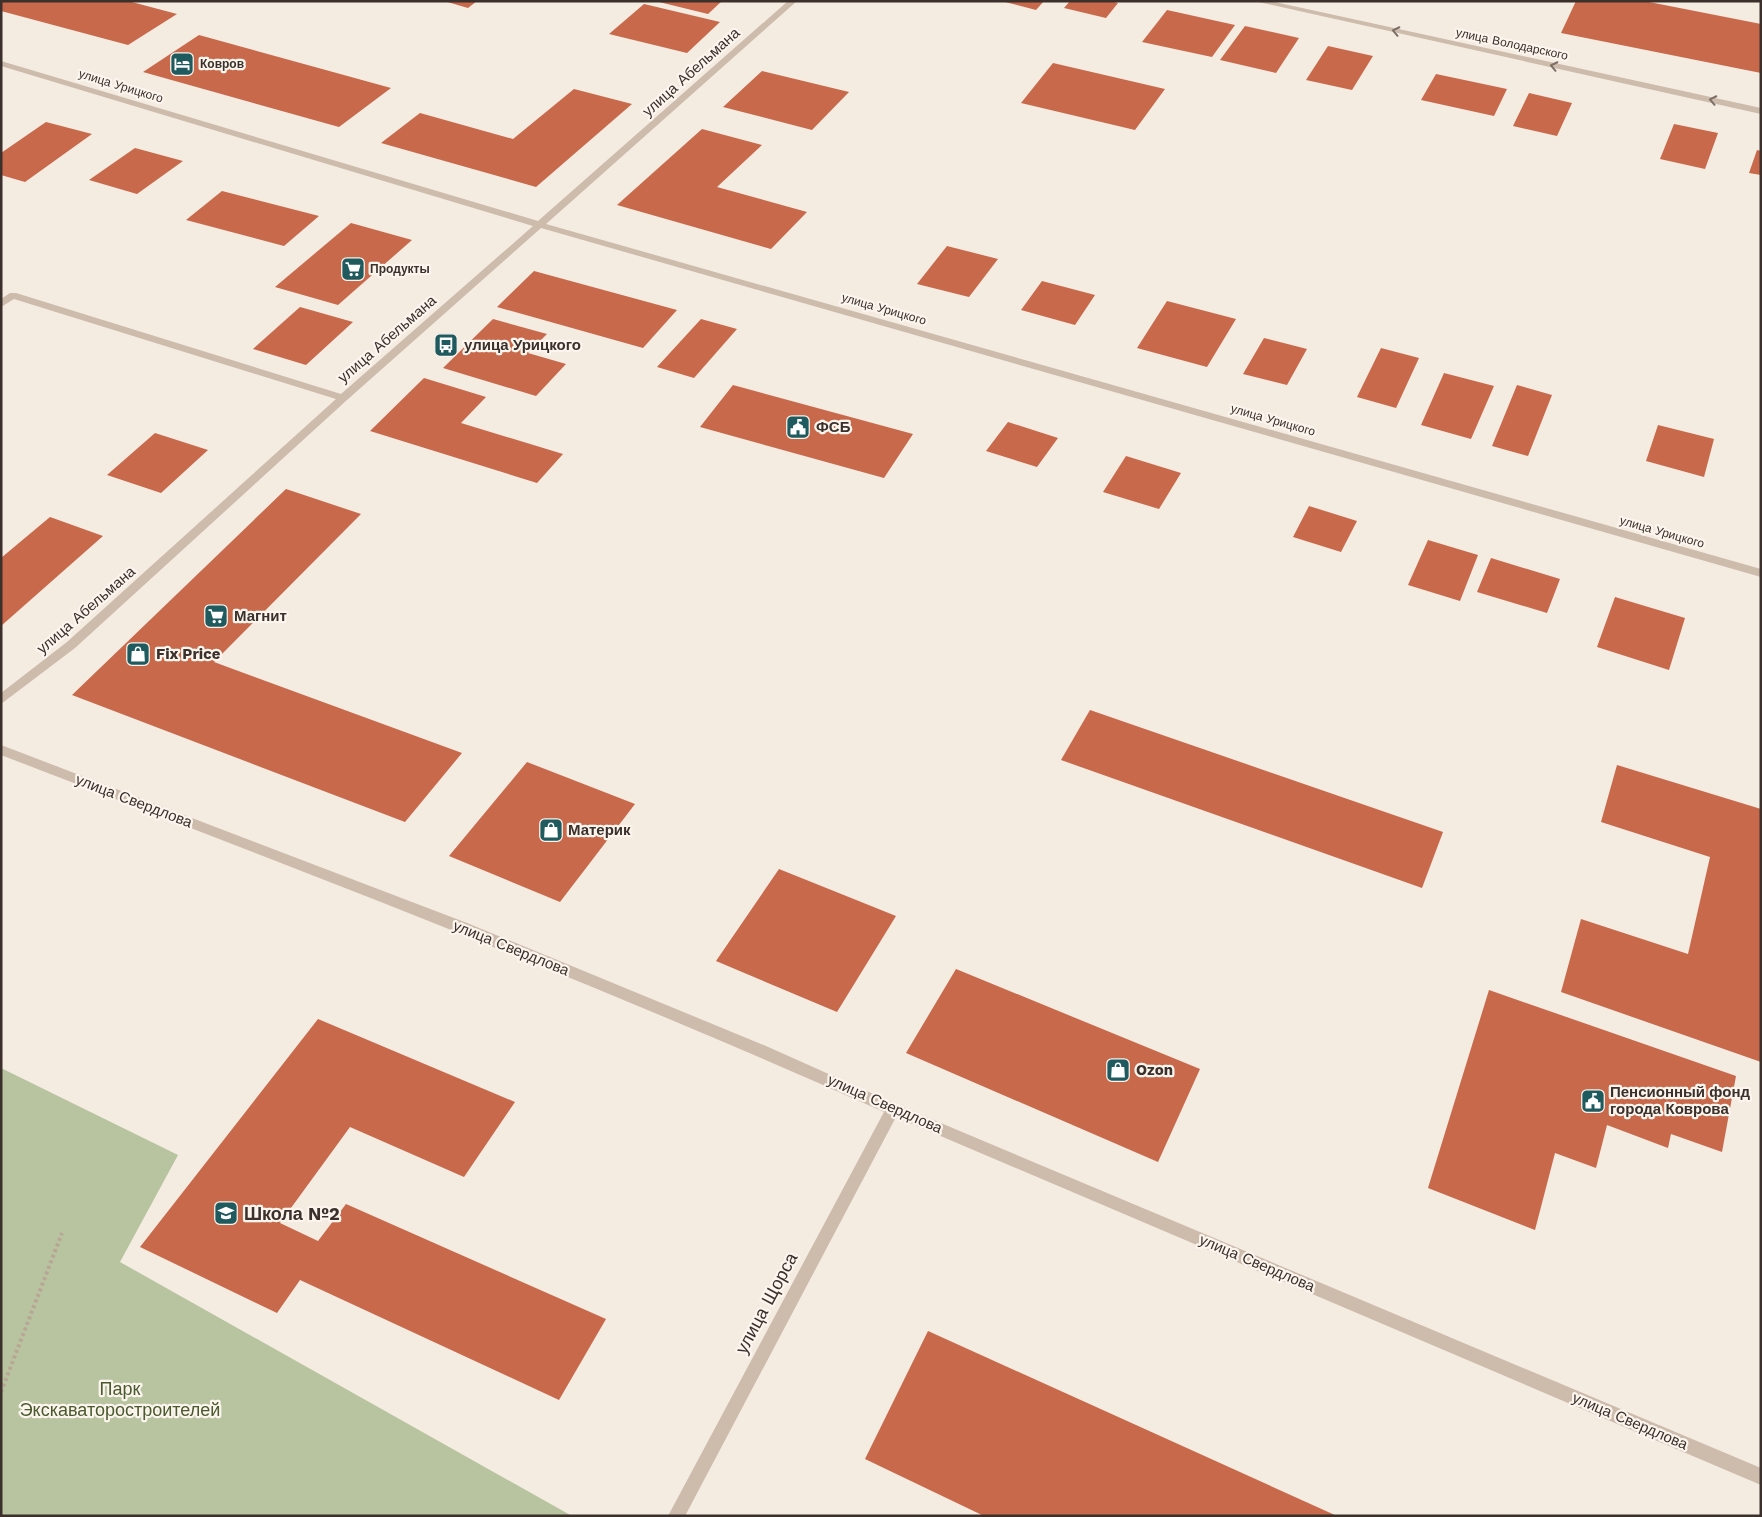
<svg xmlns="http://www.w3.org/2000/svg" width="1762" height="1517" viewBox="0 0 1762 1517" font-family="'Work Sans',sans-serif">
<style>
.green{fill:#b8c4a0}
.building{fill:#c8694b}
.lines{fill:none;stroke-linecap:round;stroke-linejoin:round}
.path{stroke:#b9a596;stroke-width:4;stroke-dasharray:3 3;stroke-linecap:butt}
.minor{fill:#cdbbac;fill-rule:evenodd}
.oneway{stroke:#7d6f65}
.labels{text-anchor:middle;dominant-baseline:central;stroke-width:4.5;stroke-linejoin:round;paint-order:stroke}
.far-street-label{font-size:12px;fill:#3b302b;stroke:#fbf5ee}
.far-poi-label{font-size:12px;font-weight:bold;fill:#3b302b;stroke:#fbf5ee;text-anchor:start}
.street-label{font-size:15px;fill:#3b302b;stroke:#fbf5ee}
.poi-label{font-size:15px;font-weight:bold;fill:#3b302b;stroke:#fbf5ee;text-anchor:start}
.near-poi-label{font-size:18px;font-weight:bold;fill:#3b302b;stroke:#fbf5ee;text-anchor:start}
.near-street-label{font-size:18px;fill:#3b302b;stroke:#fbf5ee}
.near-park-label{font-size:18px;fill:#4a5a2e;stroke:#fbf5ee}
</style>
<rect width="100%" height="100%" fill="#f4ebe1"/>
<path class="green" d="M 1,1068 L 178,1155 L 120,1262 L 572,1516 L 1,1516 Z"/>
<path class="building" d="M 1,1 L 128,1 L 177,14 L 128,45 L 1,11 Z
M 444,1 L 477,1 L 468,8 Z
M 655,1 L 722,1 L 708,14 Z
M 1001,1 L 1044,1 L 1036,10 Z
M 1070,1 L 1111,1 L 1118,3 L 1106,18 L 1064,8 Z
M 1576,1 L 1644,1 L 1761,24 L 1761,73 L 1561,33 Z
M 644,4 L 720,22 L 687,53 L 609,34 Z
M 1167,10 L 1235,25 L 1212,57 L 1142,42 Z
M 1245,26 L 1299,38 L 1276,73 L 1220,60 Z
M 199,35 L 391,88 L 339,127 L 143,72 Z
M 1328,46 L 1373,56 L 1352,90 L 1306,80 Z
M 1053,63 L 1165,89 L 1135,130 L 1021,103 Z
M 762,71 L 849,92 L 812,130 L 723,107 Z
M 1436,74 L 1507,89 L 1494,116 L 1421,100 Z
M 574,89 L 632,104 L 536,187 L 381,143 L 420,113 L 513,139 Z
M 1529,93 L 1572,103 L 1557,136 L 1513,126 Z
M 46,122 L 92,134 L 25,182 L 1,175 L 1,153 Z
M 1674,124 L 1718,133 L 1705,169 L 1660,159 Z
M 702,129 L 762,145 L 717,187 L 807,212 L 771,249 L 617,205 Z
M 135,148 L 183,161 L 137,194 L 89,180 Z
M 1757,150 L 1761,151 L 1761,175 L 1749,173 Z
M 222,191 L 319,216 L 284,246 L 186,220 Z
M 351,223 L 412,240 L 338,305 L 275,287 Z
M 947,246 L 998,259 L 969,297 L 917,284 Z
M 534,271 L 677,310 L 643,348 L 497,307 Z
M 1042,281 L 1095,295 L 1075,325 L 1021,310 Z
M 1167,301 L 1236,319 L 1207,367 L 1137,348 Z
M 300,307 L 353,322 L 306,365 L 253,349 Z
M 493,319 L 547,334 L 528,353 L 566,364 L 536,396 L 443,368 Z
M 701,319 L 737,329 L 694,378 L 657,367 Z
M 1264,338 L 1307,349 L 1287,385 L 1243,374 Z
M 1381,348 L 1419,358 L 1396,408 L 1357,397 Z
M 1444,373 L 1494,386 L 1471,439 L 1421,425 Z
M 424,378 L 486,397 L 461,423 L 563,454 L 537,483 L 370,431 Z
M 733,385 L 913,434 L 884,478 L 700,427 Z
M 1517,385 L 1552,395 L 1528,456 L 1492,446 Z
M 1008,422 L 1058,438 L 1037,467 L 986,451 Z
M 1658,425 L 1714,439 L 1704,477 L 1646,461 Z
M 155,433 L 208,450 L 161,493 L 107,475 Z
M 1126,456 L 1181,473 L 1159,509 L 1103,492 Z
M 286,489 L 361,514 L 214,662 L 462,753 L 405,822 L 72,695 Z
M 1309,506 L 1357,521 L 1341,552 L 1293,537 Z
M 50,517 L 103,536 L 1,626 L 1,558 Z
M 1428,540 L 1478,555 L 1460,601 L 1408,585 Z
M 1491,558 L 1560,579 L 1547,613 L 1477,592 Z
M 1615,597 L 1685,618 L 1669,670 L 1597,647 Z
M 1090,710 L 1443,832 L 1422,888 L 1061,760 Z
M 527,762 L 635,804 L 560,902 L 449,856 Z
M 1617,765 L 1761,809 L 1761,1062 L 1561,992 L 1581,919 L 1688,954 L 1710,857 L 1601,822 Z
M 779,869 L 896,916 L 837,1012 L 716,961 Z
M 956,969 L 1200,1069 L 1158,1162 L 906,1053 Z
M 1489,990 L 1736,1076 L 1722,1152 L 1671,1134 L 1668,1148 L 1607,1125 L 1596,1168 L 1555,1153 L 1535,1230 L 1428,1188 Z
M 318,1019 L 515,1102 L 464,1177 L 350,1127 L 280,1223 L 318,1241 L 346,1204 L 606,1319 L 559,1400 L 300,1280 L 277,1313 L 140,1247 Z
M 928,1331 L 1337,1516 L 984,1516 L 865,1459 Z"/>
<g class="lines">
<path class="path" d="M 1,1392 L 62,1233"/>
<path class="minor" d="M 788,1 L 797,1 L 546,224 L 1761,569 L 1761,577 L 541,228 L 347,400 L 75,648 L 1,704 L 1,693 L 67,642 L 336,399 L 14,299 L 1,307 L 1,299 L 10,293 L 16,293 L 341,394 L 533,226 L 1,66 L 1,61 L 538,221 Z
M 1254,1 L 1270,1 L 1761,108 L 1761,114 Z
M 1,745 L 467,923 L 766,1046 L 898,1105 L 1761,1468 L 1761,1485 L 896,1117 L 685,1516 L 668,1516 L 884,1112 C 594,982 297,869 1,755 Z"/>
</g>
<defs><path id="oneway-chevron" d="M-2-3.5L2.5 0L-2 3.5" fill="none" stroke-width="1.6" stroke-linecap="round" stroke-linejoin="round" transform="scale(1.25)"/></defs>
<g class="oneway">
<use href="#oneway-chevron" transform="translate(1396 31) rotate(-168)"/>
<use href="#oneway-chevron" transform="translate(1554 66) rotate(-168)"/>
<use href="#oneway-chevron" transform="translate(1713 100) rotate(-168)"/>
</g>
<defs>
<g id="hotel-square" transform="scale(1.25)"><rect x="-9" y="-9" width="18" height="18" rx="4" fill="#1f5a5e" stroke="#fbf5ee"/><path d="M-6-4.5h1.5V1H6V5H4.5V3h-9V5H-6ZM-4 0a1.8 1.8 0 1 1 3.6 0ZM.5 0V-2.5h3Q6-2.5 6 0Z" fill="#fff"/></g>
<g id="supermarket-square" transform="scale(1.25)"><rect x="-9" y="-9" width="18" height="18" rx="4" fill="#1f5a5e" stroke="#fbf5ee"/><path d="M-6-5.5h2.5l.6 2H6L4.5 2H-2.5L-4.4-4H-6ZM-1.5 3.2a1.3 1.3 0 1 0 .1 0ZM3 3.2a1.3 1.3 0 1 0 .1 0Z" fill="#fff"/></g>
<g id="bus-square" transform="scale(1.25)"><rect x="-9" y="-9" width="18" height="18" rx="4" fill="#1f5a5e" stroke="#fbf5ee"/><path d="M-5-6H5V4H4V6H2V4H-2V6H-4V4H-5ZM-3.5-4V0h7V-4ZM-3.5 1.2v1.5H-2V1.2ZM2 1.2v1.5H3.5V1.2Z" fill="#fff"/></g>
<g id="civic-square" transform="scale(1.25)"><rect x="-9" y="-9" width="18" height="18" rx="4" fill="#1f5a5e" stroke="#fbf5ee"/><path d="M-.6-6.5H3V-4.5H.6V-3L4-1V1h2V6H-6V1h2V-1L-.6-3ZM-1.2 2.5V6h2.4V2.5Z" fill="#fff"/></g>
<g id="shop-square" transform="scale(1.25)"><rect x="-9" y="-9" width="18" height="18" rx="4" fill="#1f5a5e" stroke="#fbf5ee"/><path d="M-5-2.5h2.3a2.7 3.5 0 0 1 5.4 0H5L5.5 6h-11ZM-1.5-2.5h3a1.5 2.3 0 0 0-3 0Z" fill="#fff"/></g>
<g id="school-square" transform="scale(1.25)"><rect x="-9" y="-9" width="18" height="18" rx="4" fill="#1f5a5e" stroke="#fbf5ee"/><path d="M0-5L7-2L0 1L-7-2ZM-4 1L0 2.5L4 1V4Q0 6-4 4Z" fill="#fff"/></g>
</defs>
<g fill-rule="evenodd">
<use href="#hotel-square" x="182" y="64"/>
<use href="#supermarket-square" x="353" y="269"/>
<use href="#bus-square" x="446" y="345"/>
<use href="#civic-square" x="798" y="427"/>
<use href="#supermarket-square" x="216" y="616"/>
<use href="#shop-square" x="138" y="654"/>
<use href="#shop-square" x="551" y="830"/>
<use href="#shop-square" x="1118" y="1070"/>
<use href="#civic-square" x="1593" y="1101"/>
<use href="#school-square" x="226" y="1213"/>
</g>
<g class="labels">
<g class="far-street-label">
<text transform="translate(1512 44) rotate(12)">улица Володарского</text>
<text transform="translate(121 86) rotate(17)">улица Урицкого</text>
<text transform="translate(884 309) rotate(16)">улица Урицкого</text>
<text transform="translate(1273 420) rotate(16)">улица Урицкого</text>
<text transform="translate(1662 532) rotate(16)">улица Урицкого</text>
</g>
<g class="far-poi-label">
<text x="200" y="64">Ковров</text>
<text x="370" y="269">Продукты</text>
</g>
<g class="street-label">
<text transform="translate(691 72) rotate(-42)">улица Абельмана</text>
<text transform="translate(387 339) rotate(-41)">улица Абельмана</text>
<text transform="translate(86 610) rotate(-41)">улица Абельмана</text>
<text transform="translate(134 801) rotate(21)">улица Свердлова</text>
<text transform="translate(511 948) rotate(22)">улица Свердлова</text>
<text transform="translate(885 1104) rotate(24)">улица Свердлова</text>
<text transform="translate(1257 1263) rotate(23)">улица Свердлова</text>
<text transform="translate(1630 1421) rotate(23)">улица Свердлова</text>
</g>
<g class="poi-label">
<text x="464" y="345">улица Урицкого</text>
<text x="816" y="427">ФСБ</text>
<text x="234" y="616">Магнит</text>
<text x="156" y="654">Fix Price</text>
<text x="568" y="830">Материк</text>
<text x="1136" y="1070">Ozon</text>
<text x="1610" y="1092">Пенсионный фонд<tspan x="1610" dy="17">города Коврова</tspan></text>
</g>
<g class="near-poi-label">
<text x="244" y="1213">Школа №2</text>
</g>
<g class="near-street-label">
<text transform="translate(766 1303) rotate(-62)">улица Щорса</text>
</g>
<g class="near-park-label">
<text x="120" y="1388">Парк<tspan x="120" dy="21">Экскаваторостроителей</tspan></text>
</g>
</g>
<rect width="1762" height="1517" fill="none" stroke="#3b302b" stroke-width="5"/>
</svg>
